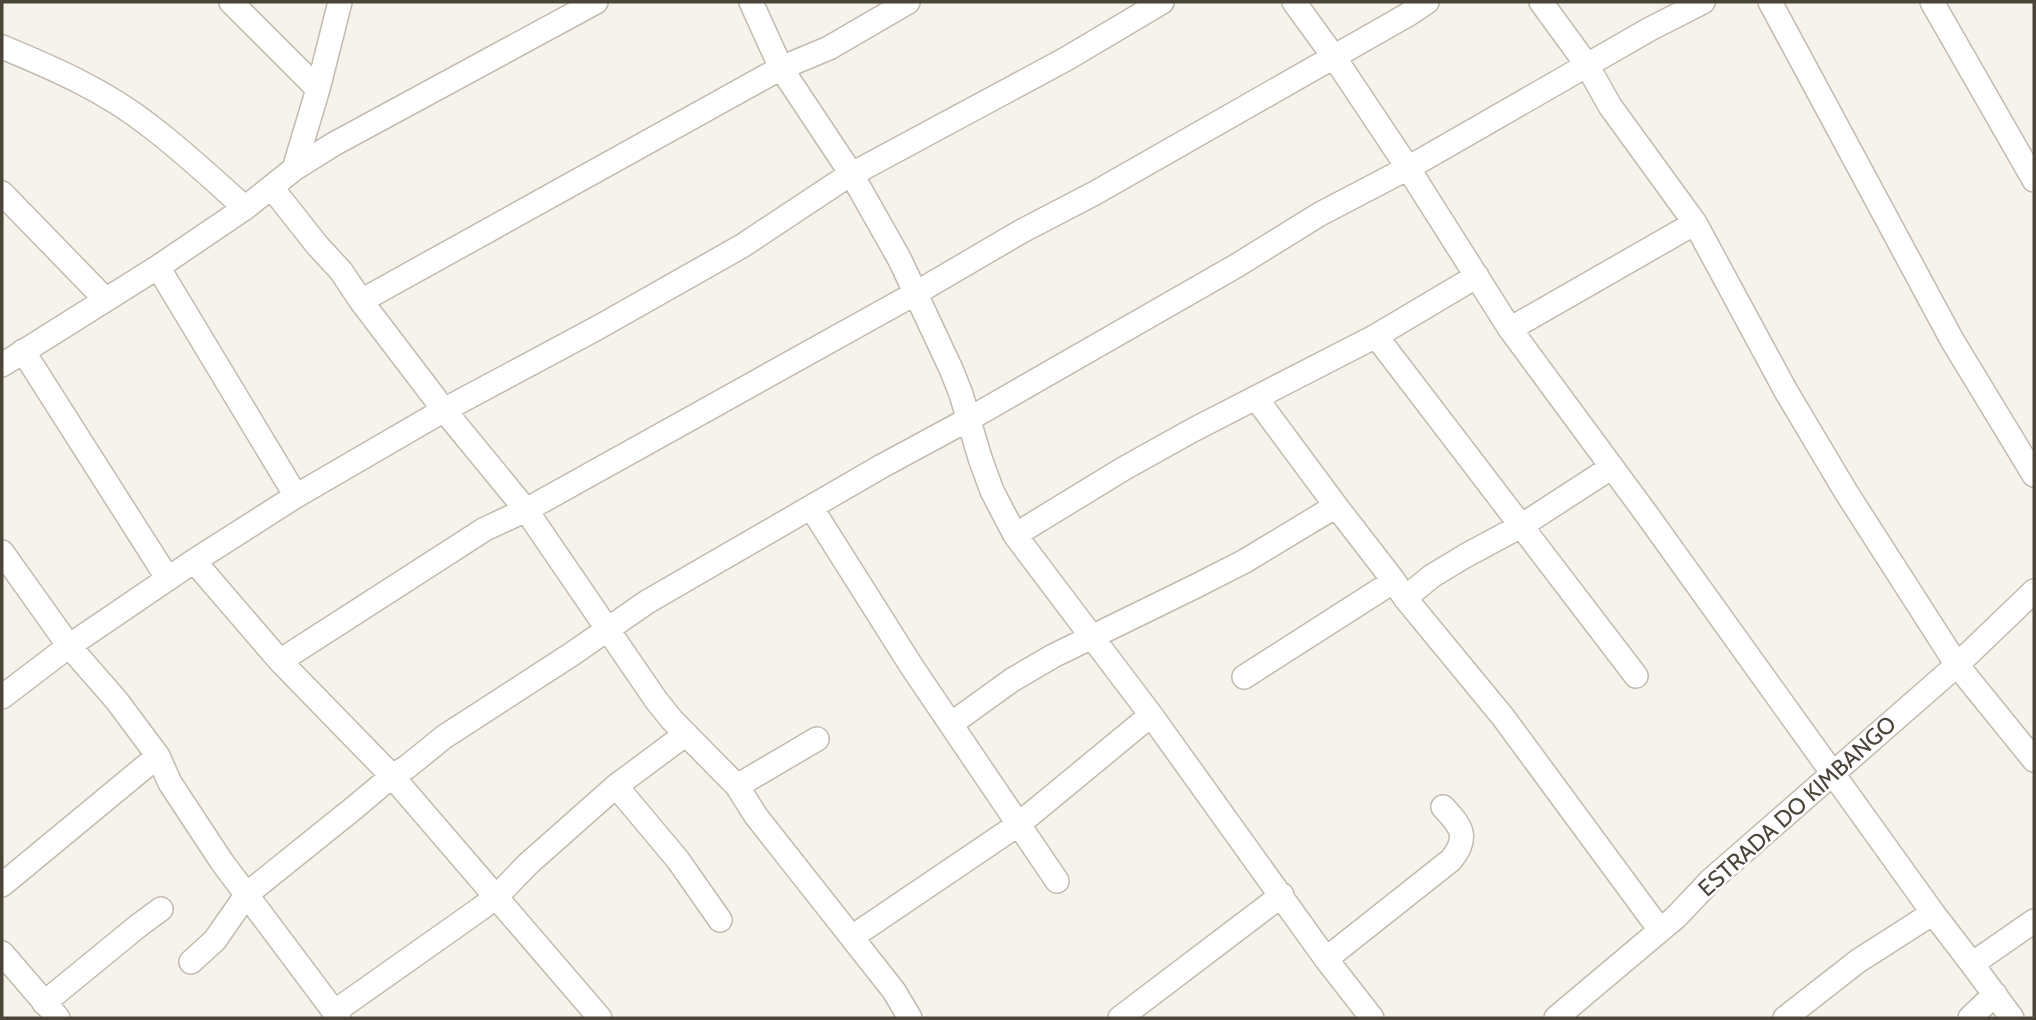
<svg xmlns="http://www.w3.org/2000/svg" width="2036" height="1020" viewBox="0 0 2036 1020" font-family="Cabin,sans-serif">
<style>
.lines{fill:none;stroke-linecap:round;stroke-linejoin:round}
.minor-casing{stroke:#c2bbae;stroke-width:26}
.minor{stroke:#fff;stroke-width:23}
.labels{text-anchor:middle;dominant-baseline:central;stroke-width:5;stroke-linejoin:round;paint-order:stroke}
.street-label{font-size:23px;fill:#4b4439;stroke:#fff}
</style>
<rect width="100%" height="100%" fill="#f6f3ec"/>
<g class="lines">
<g class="minor-casing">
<path id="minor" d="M 231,2 L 318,89
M 751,2 L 781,68 L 852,175 L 900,260 L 951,369 L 961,394 L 980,458 L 992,491 L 1015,535 L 1151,715 L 1326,959 L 1372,1018
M 1294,2 L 1334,57 L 1408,168 L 1510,329 L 1645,512 L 1933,913 L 1972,964 L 2012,1018
M 1541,2 L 1587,65 L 1610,106 L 1695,223 L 1787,393 L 1846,492 L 1957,665 L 2034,760
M 1770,2 L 1952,340 L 2034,475
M 1932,2 L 2034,180
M 2,47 C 53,68 106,91 150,126 C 183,151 214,180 245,208
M 294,169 L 318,89 L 340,2
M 272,188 L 317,245 L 341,271 L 361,301 L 444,410 L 526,510 L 656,700 L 672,720 L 737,786 L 756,816 L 894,991 L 910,1018
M 2,193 L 105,299
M 158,267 L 296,496
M 361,301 L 781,68 L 829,48 L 908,2
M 1510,329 L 1695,223
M 1376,336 L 1636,676
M 23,351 L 168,579
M 2,365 L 158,267 L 245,208 L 294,169 L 334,144 L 596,2
M 1256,398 L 1336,506 L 1394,581 L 1405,598 L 1503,717 L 1660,930
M 811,507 L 912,667 L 1057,881
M 1015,535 L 1123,469 L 1193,430 L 1376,336 L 1477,276
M 2,552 L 69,646 L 117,701 L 158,756 L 170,783 L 222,862 L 339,1018
M 194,561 L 280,661 L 392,776 L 600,1018
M 1405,598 L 1432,576 L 1465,556 L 1521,526 L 1612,467
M 280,661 L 485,529 L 526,510 L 916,293 L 1022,231 L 1095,193 L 1409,14 L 1427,2
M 1244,677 L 1394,581
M 2,697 L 69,646 L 194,561 L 296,496 L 444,410 L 599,327 L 742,246 L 843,179 L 1066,59 L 1162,2
M 951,724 L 1012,680 L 1053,656 L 1196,586 L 1245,561 L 1336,506
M 616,786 L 678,860 L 720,920
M 737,786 L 817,739
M 2,885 L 158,756
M 852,937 L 1019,824 L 1151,715
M 2,953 L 58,1018
M 1326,959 L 1451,860 C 1470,837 1461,826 1443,807
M 191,962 L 215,940 L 247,894 L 354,808 L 392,776 L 407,767 L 444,737 L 572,654 L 647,602 L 882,466 L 969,419 L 1236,266 L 1320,214 L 1408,168 L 1650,29 L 1703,2
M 1972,964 L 2034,921
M 44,1003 L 138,926 L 161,909
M 334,1012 L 480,909 L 496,897 L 528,864 L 616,786 L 686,734
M 1120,1018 L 1282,895
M 1556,1018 L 1676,917 L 1711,880 L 1957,665 L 2034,591
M 1785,1018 L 1858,961 L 1933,913
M 1970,1018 L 1995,994"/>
</g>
<use href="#minor" class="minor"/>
</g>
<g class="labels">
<g class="street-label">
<text transform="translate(1797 806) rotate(-42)">ESTRADA DO KIMBANGO</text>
</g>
</g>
<rect width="2036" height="1020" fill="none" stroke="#4b4439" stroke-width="7"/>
</svg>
